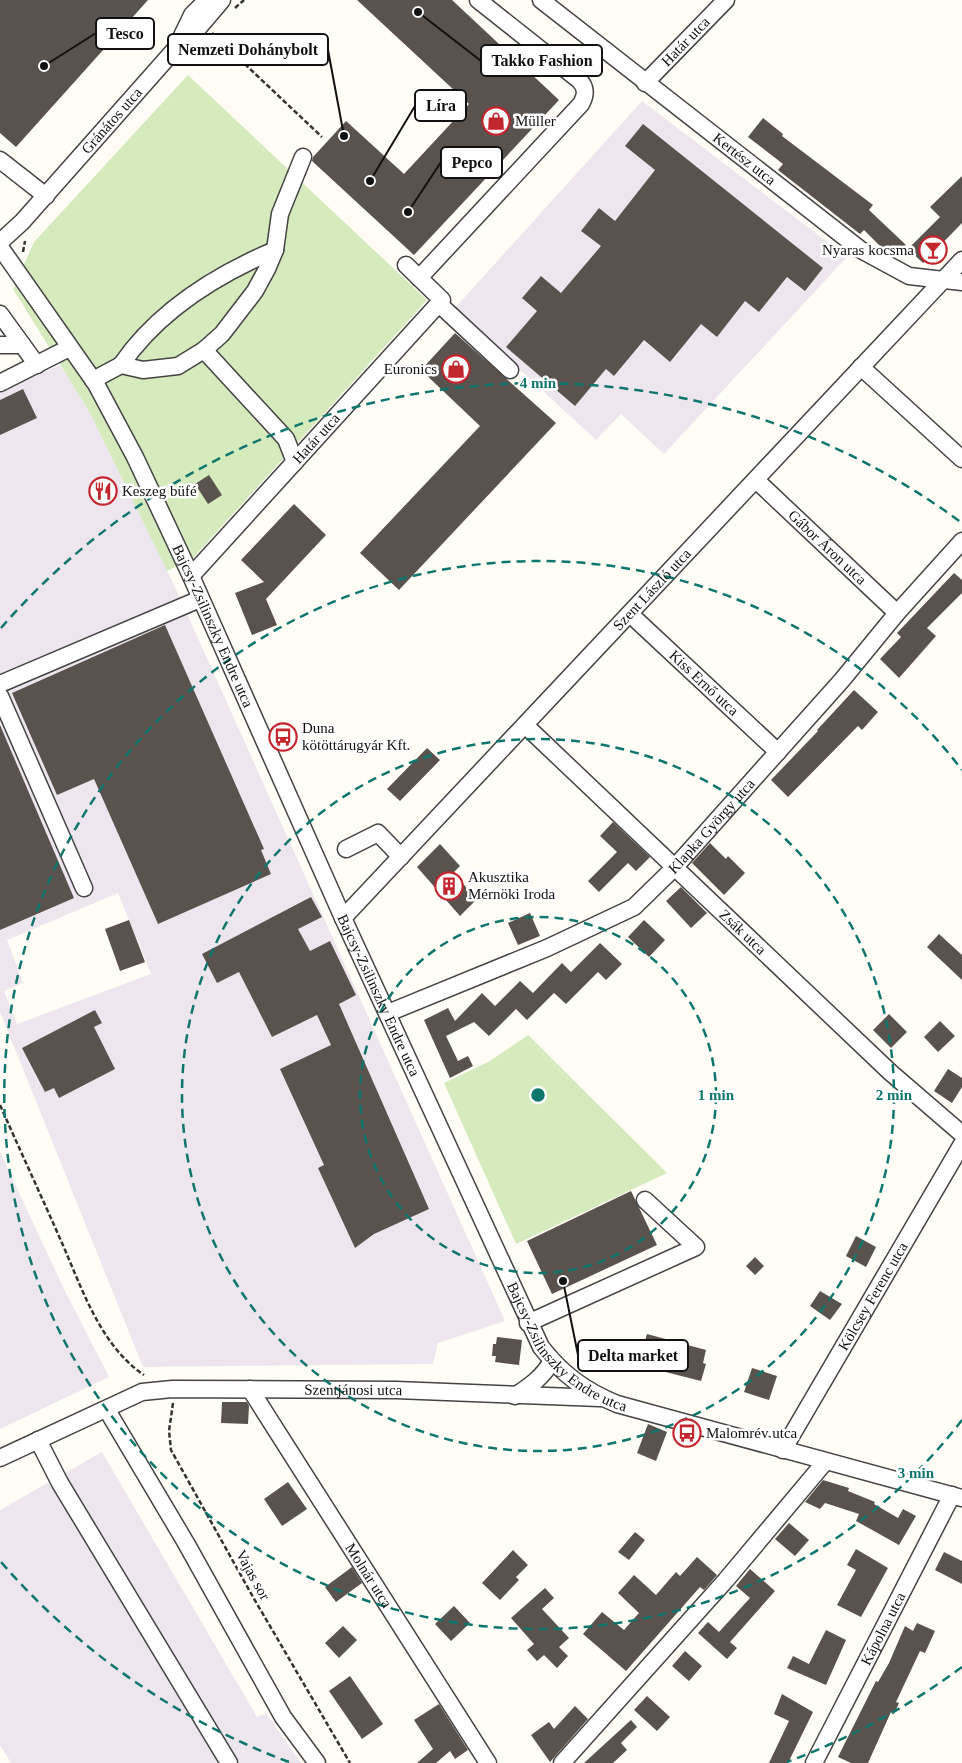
<svg xmlns="http://www.w3.org/2000/svg" width="962" height="1763" viewBox="0 0 962 1763" font-family="Georgia,serif">
<style>
.industrial{fill:#eee6ef;fill-rule:evenodd}
.green{fill:#d5ebbd}
.building{fill:#5a524d}
.lines{fill:none;stroke-linecap:round;stroke-linejoin:round}
.minor-casing{stroke:#444;stroke-width:19}
.path{stroke:#333;stroke-width:2.5;stroke-dasharray:5 2.5;stroke-linecap:butt}
.minor{stroke:#fff;stroke-width:16}
.ring{fill:none;stroke:#0f766e;stroke-width:2.5;stroke-dasharray:9 6}
.labels{text-anchor:middle;dominant-baseline:central;stroke-width:5;stroke-linejoin:round;paint-order:stroke}
.street-label{font-size:15px;fill:#111;stroke:#fff}
.poi-label{font-size:15px;fill:#111;stroke:#fff;text-anchor:start}
.centre{fill:#0f766e;stroke:#fff;stroke-width:2.5}
.ring-label{font-size:15px;text-anchor:middle;font-weight:bold;fill:#0f766e;stroke:#fff;stroke-width:5;stroke-linejoin:round;paint-order:stroke}
.leader{fill:none;stroke:#111;stroke-width:2}
.callout-dot{fill:#111;stroke:#fff;stroke-width:2}
.callout{fill:#fff;stroke:#111;stroke-width:2}
.callout-label{font-size:16px;text-anchor:middle;font-weight:bold;fill:#111}
</style>
<rect width="100%" height="100%" fill="#fffdf5"/>
<path class="industrial" d="M 642,101 L 847,257 L 664,454 L 621,414 L 596,440 L 454,309 Z
M 60,365 L 89,411 L 175,587 L 505,1321 L 438,1343 L 433,1364 L 143,1367 L 0,1012 L 0,392 ZM 118,893 L 151,974 L 17,1024 L 4,991 L 23,983 L 7,940 Z
M 0,1152 L 64,1289 L 109,1377 L 0,1429 Z
M 102,1452 L 257,1717 L 266,1713 L 301,1763 L 11,1763 L 0,1745 L 0,1510 Z"/>
<path class="green" d="M 188,75 L 427,300 L 192,559 L 167,571 L 89,411 L 13,289 L 34,242 Z
M 528,1035 L 667,1173 L 516,1244 L 444,1083 L 490,1061 Z"/>
<path class="building" d="M 0,0 L 148,0 L 16,147 L 0,133 Z
M 357,0 L 452,0 L 559,100 L 414,255 L 312,161 L 313,157 L 346,121 L 404,174 L 469,104 Z
M 763,118 L 783,134 L 782,136 L 873,205 L 869,210 L 906,245 L 894,257 L 887,253 L 864,230 L 860,234 L 778,170 L 783,164 L 748,137 Z
M 643,124 L 823,268 L 805,291 L 787,277 L 759,312 L 745,301 L 717,337 L 701,324 L 670,362 L 644,340 L 614,376 L 606,369 L 575,406 L 506,347 L 537,311 L 522,298 L 541,276 L 561,293 L 601,246 L 581,231 L 599,208 L 615,221 L 655,170 L 625,146 Z
M 962,176 L 962,223 L 923,263 L 908,249 L 940,217 L 930,207 Z
M 455,333 L 556,423 L 399,590 L 360,553 L 480,426 L 421,370 Z
M 23,389 L 37,418 L 0,435 L 0,400 Z
M 209,475 L 222,495 L 208,504 L 195,484 Z
M 294,504 L 326,535 L 266,599 L 277,625 L 252,635 L 235,593 L 264,582 L 241,560 Z
M 954,573 L 962,580 L 962,593 L 927,628 L 936,636 L 899,678 L 880,659 L 901,637 L 897,633 Z
M 165,625 L 264,849 L 261,850 L 271,874 L 158,924 L 94,779 L 57,795 L 12,693 Z
M 854,690 L 878,712 L 862,730 L 858,726 L 788,797 L 771,780 L 818,731 L 817,730 Z
M 0,725 L 74,898 L 0,930 Z
M 427,748 L 440,760 L 400,801 L 387,789 Z
M 613,822 L 650,857 L 636,871 L 628,863 L 599,892 L 588,881 L 617,852 L 600,836 Z
M 710,843 L 726,859 L 728,856 L 745,873 L 724,895 L 692,863 Z
M 440,844 L 460,866 L 454,872 L 476,900 L 460,916 L 417,867 Z
M 681,887 L 707,913 L 691,928 L 666,901 Z
M 311,897 L 322,917 L 298,929 L 310,951 L 330,941 L 356,995 L 339,1004 L 429,1209 L 374,1234 L 355,1248 L 318,1168 L 324,1165 L 280,1069 L 331,1045 L 317,1015 L 272,1037 L 239,972 L 217,983 L 202,954 Z
M 530,913 L 540,936 L 518,945 L 508,923 Z
M 129,920 L 145,962 L 120,971 L 105,929 Z
M 644,920 L 665,940 L 649,957 L 628,937 Z
M 939,934 L 962,955 L 962,980 L 927,947 Z
M 600,943 L 622,964 L 606,980 L 598,972 L 566,1004 L 554,993 L 527,1020 L 516,1009 L 489,1036 L 474,1022 L 446,1036 L 458,1061 L 468,1056 L 473,1066 L 450,1078 L 424,1020 L 448,1008 L 455,1021 L 482,993 L 495,1006 L 520,981 L 533,993 L 562,963 L 571,972 Z
M 95,1010 L 102,1023 L 94,1027 L 115,1069 L 59,1098 L 54,1088 L 45,1092 L 22,1048 Z
M 889,1014 L 907,1032 L 891,1048 L 873,1030 Z
M 940,1021 L 955,1036 L 938,1052 L 924,1037 Z
M 948,1069 L 962,1078 L 962,1087 L 952,1103 L 934,1091 Z
M 631,1191 L 657,1245 L 552,1294 L 527,1241 Z
M 856,1236 L 876,1247 L 866,1267 L 846,1256 Z
M 755,1257 L 764,1266 L 755,1275 L 746,1266 Z
M 820,1291 L 842,1304 L 830,1320 L 810,1306 Z
M 647,1334 L 706,1350 L 703,1363 L 706,1364 L 701,1381 L 638,1365 Z
M 497,1337 L 522,1340 L 519,1365 L 495,1362 L 496,1356 L 492,1356 L 493,1344 L 496,1344 Z
M 752,1368 L 777,1376 L 769,1400 L 744,1392 Z
M 222,1402 L 247,1402 L 249,1406 L 248,1424 L 221,1423 Z
M 648,1424 L 667,1432 L 656,1461 L 637,1453 Z
M 823,1480 L 849,1488 L 848,1491 L 875,1502 L 874,1504 L 898,1518 L 903,1509 L 916,1516 L 899,1545 L 856,1521 L 859,1514 L 825,1503 L 820,1509 L 805,1502 Z
M 288,1482 L 307,1509 L 282,1526 L 264,1499 Z
M 789,1523 L 809,1540 L 795,1556 L 775,1539 Z
M 635,1532 L 645,1540 L 629,1560 L 618,1552 Z
M 856,1549 L 888,1568 L 861,1617 L 837,1605 L 856,1570 L 847,1565 Z
M 513,1550 L 528,1565 L 516,1577 L 519,1580 L 500,1600 L 482,1583 Z
M 944,1552 L 962,1561 L 962,1584 L 935,1570 Z
M 697,1557 L 717,1575 L 704,1590 L 700,1587 L 626,1671 L 583,1634 L 602,1612 L 624,1630 L 639,1613 L 618,1593 L 634,1575 L 656,1595 L 676,1572 L 680,1576 Z
M 352,1567 L 362,1583 L 336,1602 L 325,1587 Z
M 750,1569 L 775,1591 L 730,1642 L 737,1648 L 727,1659 L 698,1633 L 708,1622 L 719,1632 L 750,1598 L 736,1586 Z
M 545,1588 L 554,1598 L 542,1609 L 569,1638 L 559,1647 L 568,1656 L 557,1668 L 544,1655 L 537,1661 L 527,1650 L 534,1644 L 511,1618 Z
M 454,1606 L 470,1623 L 451,1641 L 435,1624 Z
M 917,1623 L 935,1631 L 925,1653 L 920,1651 L 896,1702 L 899,1703 L 894,1714 L 891,1712 L 868,1763 L 851,1763 L 838,1757 L 876,1681 L 878,1682 L 889,1663 L 905,1626 L 913,1631 Z
M 343,1626 L 357,1640 L 339,1658 L 325,1643 Z
M 826,1630 L 846,1640 L 826,1685 L 787,1668 L 793,1656 L 809,1664 Z
M 685,1651 L 702,1666 L 689,1681 L 672,1666 Z
M 350,1676 L 383,1724 L 362,1739 L 329,1691 Z
M 782,1694 L 813,1712 L 788,1763 L 769,1763 L 789,1721 L 774,1714 Z
M 647,1696 L 670,1717 L 657,1731 L 634,1710 Z
M 439,1704 L 468,1750 L 455,1759 L 450,1751 L 436,1763 L 417,1763 L 433,1749 L 414,1720 Z
M 575,1706 L 588,1719 L 550,1762 L 531,1735 L 549,1722 L 554,1729 Z
M 631,1720 L 637,1727 L 621,1743 L 627,1750 L 613,1763 L 584,1763 Z"/>
<g class="lines">
<g class="minor-casing">
<g id="minor">
<path id="s1" d="M 541,0 L 861,250 L 909,276 L 962,282"/>
<path d="M 179,42 L 192,15 L 207,0"/>
<path id="s2" d="M 645,83 L 726,0"/>
<path d="M 0,160 L 46,196"/>
<path id="s3" d="M 0,242 L 22,222 L 177,47 L 188,40 L 222,0"/>
<path id="s4" d="M 0,247 L 96,384 L 135,457 L 191,576 L 343,918 L 541,1347 C 562,1374 585,1391 617,1404 L 962,1498"/>
<path d="M 419,278 L 581,104 C 586,95 587,88 579,80 L 478,0"/>
<path d="M 439,304 L 510,370"/>
<path d="M 0,314 L 37,365"/>
<path d="M 0,345 L 22,345"/>
<path d="M 204,350 L 286,439 L 295,462"/>
<path d="M 121,365 C 158,311 216,275 275,250"/>
<path d="M 861,367 L 962,459"/>
<path d="M 93,380 L 121,365 L 143,370 L 178,366 L 204,350 L 222,334 L 255,291 L 267,269 L 275,250 L 280,214 L 303,157"/>
<path d="M 0,383 L 69,348"/>
<path id="s5" d="M 756,480 L 897,613"/>
<path id="s6" d="M 191,576 L 442,300 L 406,265"/>
<path id="s7" d="M 630,614 L 778,752"/>
<path d="M 0,684 L 200,599"/>
<path d="M 0,696 L 84,888"/>
<path id="s8" d="M 526,726 L 890,1072 L 962,1134"/>
<path d="M 346,849 L 378,833 L 401,857"/>
<path id="s9" d="M 343,918 L 962,260"/>
<path id="s10" d="M 388,1013 L 547,948 L 634,907 L 675,867 L 842,680 L 897,613 L 962,541"/>
<path d="M 528,1323 L 696,1247 L 645,1200"/>
<path id="s11" d="M 250,1389 L 488,1763"/>
<path d="M 515,1396 C 531,1385 542,1378 552,1361"/>
<path d="M 107,1410 L 186,1543 L 283,1717 L 317,1763"/>
<path d="M 38,1440 L 60,1483 L 229,1763"/>
<path id="s12" d="M 783,1450 L 962,1144"/>
<path id="s13" d="M 0,1458 L 142,1392 L 172,1389 L 396,1390 L 600,1398"/>
<path d="M 562,1763 L 726,1580 L 825,1462"/>
<path id="s14" d="M 814,1763 L 952,1495"/>
</g>
</g>
<path class="path" d="M 235,8 L 244,0
M 212,33 L 322,137
M 23,252 L 25,241
M 0,1105 C 19,1148 39,1191 58,1234 C 80,1282 98,1344 144,1375
M 173,1403 L 169,1431 L 171,1450 L 253,1597 L 350,1763"/>
<use href="#minor" class="minor"/>
</g>
<g class="ring">
<circle cx="538" cy="1095" r="178"/>
<circle cx="538" cy="1095" r="356"/>
<path d="M962 1420A534 534 0 1 1 962 770"/>
<path d="M962 1667A712 712 0 0 1 787 1762M289 1762A712 712 0 0 1 1 1562M1 628A712 712 0 0 1 962 523"/>
</g>
<defs>
<g id="shop-ring" transform="scale(1.4375)"><circle r="9.5" fill="#fff" stroke="#c4262e" stroke-width="1.5"/><path d="M-5-2.5h2.3a2.7 3.5 0 0 1 5.4 0H5L5.5 6h-11ZM-1.5-2.5h3a1.5 2.3 0 0 0-3 0Z" fill="#c4262e"/></g>
<g id="bar-ring" transform="scale(1.4375)"><circle r="9.5" fill="#fff" stroke="#c4262e" stroke-width="1.5"/><path d="M-6-5H6L.8 .8V4.5H3.5V6h-7V4.5H-.8V.8Z" fill="#c4262e"/></g>
<g id="restaurant-ring" transform="scale(1.4375)"><circle r="9.5" fill="#fff" stroke="#c4262e" stroke-width="1.5"/><path d="M-5-6h1v4h1v-4h1v4h1v-4h1v5L-1.5 .5V6h-2V.5L-5-1ZM5-6V6H3V1.5H1.5Q1.5-4 5-6Z" fill="#c4262e"/></g>
<g id="bus-ring" transform="scale(1.4375)"><circle r="9.5" fill="#fff" stroke="#c4262e" stroke-width="1.5"/><path d="M-5-6H5V4H4V6H2V4H-2V6H-4V4H-5ZM-3.5-4V0h7V-4ZM-3.5 1.2v1.5H-2V1.2ZM2 1.2v1.5H3.5V1.2Z" fill="#c4262e"/></g>
<g id="building-ring" transform="scale(1.4375)"><circle r="9.5" fill="#fff" stroke="#c4262e" stroke-width="1.5"/><path d="M-4-6H4V6H1V3H-1V6H-4ZM-2.5-4.3h1.7v1.8h-1.7ZM.8-4.3h1.7v1.8H.8ZM-2.5-1h1.7V.8h-1.7ZM.8-1h1.7V.8H.8Z" fill="#c4262e"/></g>
</defs>
<g fill-rule="evenodd">
<use href="#shop-ring" x="496" y="121"/>
<use href="#bar-ring" x="933" y="250"/>
<use href="#shop-ring" x="456" y="369"/>
<use href="#restaurant-ring" x="103" y="491"/>
<use href="#bus-ring" x="283" y="737"/>
<use href="#building-ring" x="449" y="886"/>
<use href="#bus-ring" x="687" y="1433"/>
</g>
<g class="labels">
<g class="street-label">
<text stroke="none"><textPath href="#s2" startOffset="58">Határ utca</textPath></text>
<text stroke="none"><textPath href="#s3" startOffset="165">Gránátos utca</textPath></text>
<text stroke="none"><textPath href="#s1" startOffset="258">Kertész utca</textPath></text>
<text stroke="none"><textPath href="#s6" startOffset="186">Határ utca</textPath></text>
<text stroke="none"><textPath href="#s5" startOffset="98">Gábor Áron utca</textPath></text>
<text stroke="none"><textPath href="#s9" startOffset="451">Szent László utca</textPath></text>
<text stroke="none"><textPath href="#s4" startOffset="436">Bajcsy-Zsilinszky Endre utca</textPath></text>
<text stroke="none"><textPath href="#s7" startOffset="101">Kiss Ernő utca</textPath></text>
<text stroke="none"><textPath href="#s10" startOffset="380">Klapka György utca</textPath></text>
<text stroke="none"><textPath href="#s8" startOffset="299">Zsák utca</textPath></text>
<text stroke="none"><textPath href="#s4" startOffset="841">Bajcsy-Zsilinszky Endre utca</textPath></text>
<text stroke="none"><textPath href="#s12" startOffset="178">Kölcsey Ferenc utca</textPath></text>
<text stroke="none"><textPath href="#s4" startOffset="1246">Bajcsy-Zsilinszky Endre utca</textPath></text>
<text stroke="none"><textPath href="#s13" startOffset="368">Szentjánosi utca</textPath></text>
<text transform="translate(253 1575) rotate(61)">Vajas sor</text>
<text stroke="none"><textPath href="#s11" startOffset="221">Molnár utca</textPath></text>
<text stroke="none"><textPath href="#s14" startOffset="151">Kápolna utca</textPath></text>
</g>
<g class="poi-label">
<text x="515" y="121">Müller</text>
<text x="914" y="250" text-anchor="end">Nyaras kocsma</text>
<text x="437" y="369" text-anchor="end">Euronics</text>
<text x="122" y="491">Keszeg büfé</text>
<text x="302" y="728">Duna<tspan x="302" dy="17">kötöttárugyár Kft.</tspan></text>
<text x="468" y="877">Akusztika<tspan x="468" dy="17">Mérnöki Iroda</tspan></text>
<text x="706" y="1433">Malomrév utca</text>
</g>
</g>
<circle cx="538" cy="1095" r="8" class="centre"/>
<g class="ring-label">
<text x="538" y="388">4 min</text>
<text x="716" y="1100">1 min</text>
<text x="894" y="1100">2 min</text>
<text x="916" y="1478">3 min</text>
</g>
<path class="leader" d="M44 66L96 33M344 136L328 50M418 12L481 61M370 181L415 106M408 212L441 162M563 1281L578 1355"/>
<g class="callout-dot">
<circle cx="44" cy="66" r="5"/>
<circle cx="344" cy="136" r="5"/>
<circle cx="418" cy="12" r="5"/>
<circle cx="370" cy="181" r="5"/>
<circle cx="408" cy="212" r="5"/>
<circle cx="563" cy="1281" r="5"/>
</g>
<g class="callout">
<rect x="96" y="18" width="58" height="31" rx="5"/>
<rect x="168" y="34" width="160" height="31" rx="5"/>
<rect x="481" y="45" width="121" height="31" rx="5"/>
<rect x="415" y="90" width="51" height="31" rx="5"/>
<rect x="441" y="147" width="61" height="31" rx="5"/>
<rect x="578" y="1340" width="110" height="31" rx="5"/>
</g>
<g class="callout-label">
<text x="125" y="39">Tesco</text>
<text x="248" y="55">Nemzeti Dohánybolt</text>
<text x="542" y="66">Takko Fashion</text>
<text x="441" y="111">Líra</text>
<text x="472" y="168">Pepco</text>
<text x="633" y="1361">Delta market</text>
</g>
</svg>
